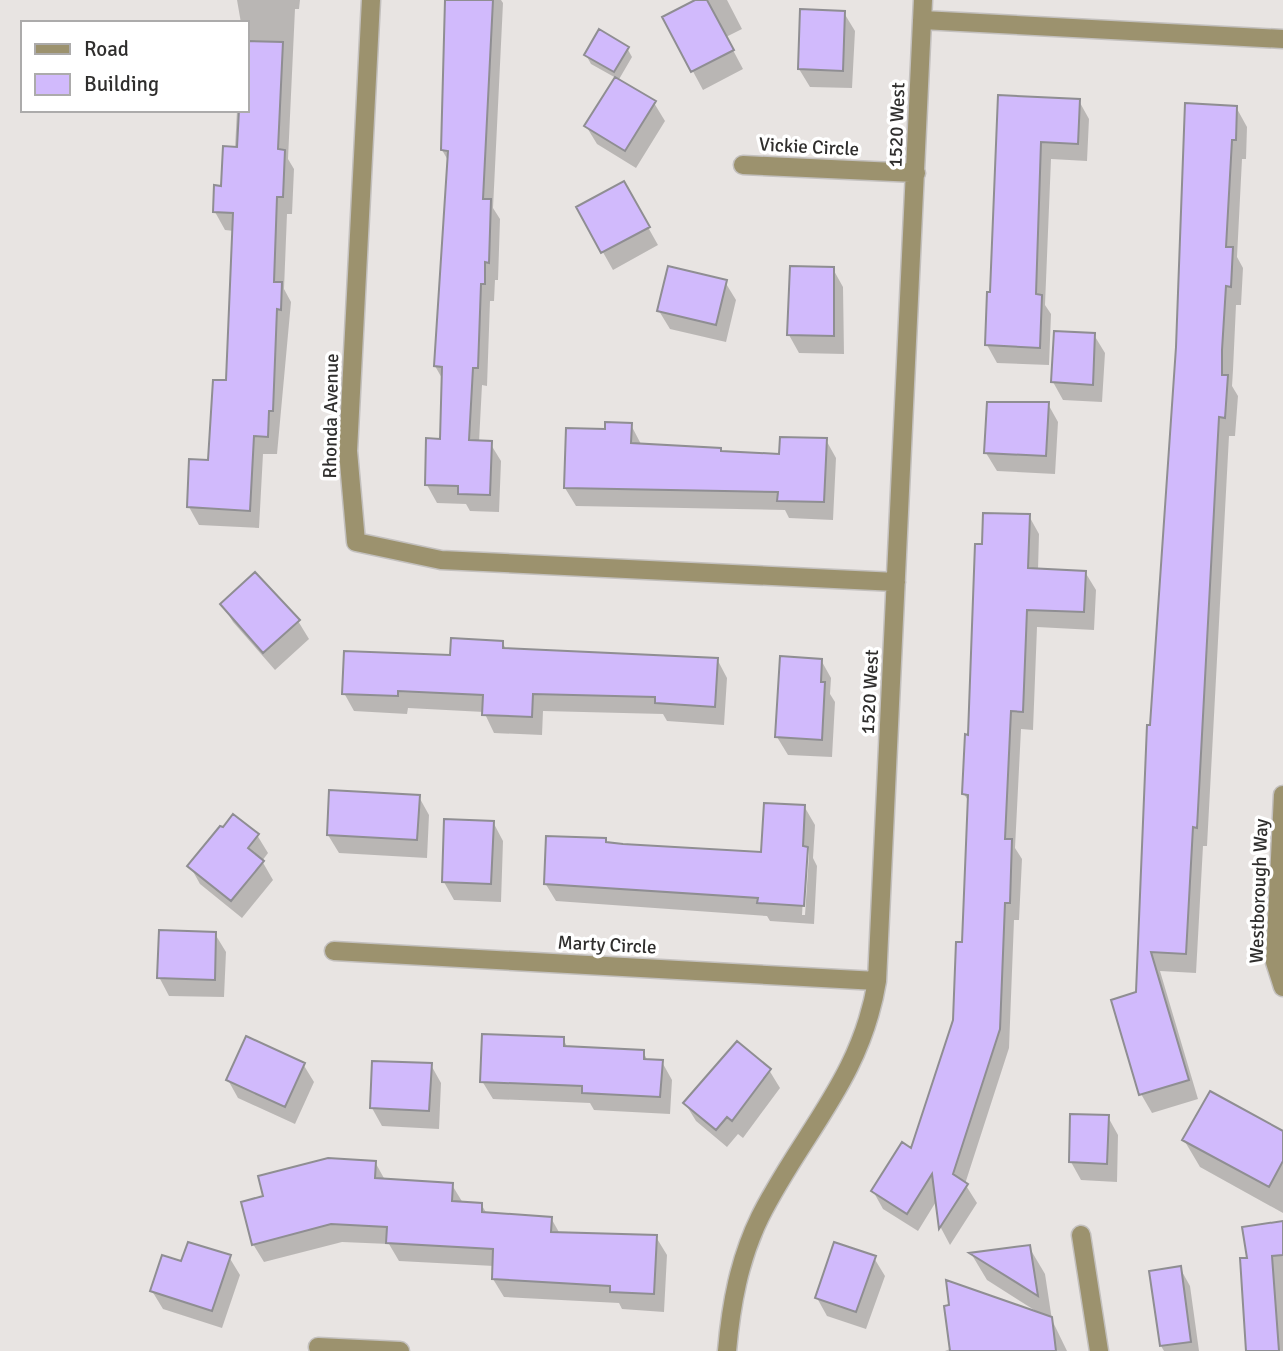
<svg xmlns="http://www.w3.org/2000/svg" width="1283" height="1351" viewBox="0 0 1283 1351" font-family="Signika,sans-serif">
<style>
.shadow{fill:#0003;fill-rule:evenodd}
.building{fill:#d1bafc;stroke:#8f8e92;stroke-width:2}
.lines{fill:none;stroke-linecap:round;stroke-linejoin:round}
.minor-casing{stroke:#c3c0be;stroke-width:21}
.minor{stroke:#9c926e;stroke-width:18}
.labels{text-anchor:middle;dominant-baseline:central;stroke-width:7;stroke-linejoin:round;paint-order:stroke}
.street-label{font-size:19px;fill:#2f2e2d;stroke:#fff}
</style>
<rect width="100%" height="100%" fill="#e8e4e2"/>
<path class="shadow" d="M 237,0 L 300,0 L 299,9 L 295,9 L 288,159 L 294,169 L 292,214 L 287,214 L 284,289 L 291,302 L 277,454 L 263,454 L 259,528 L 199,525 L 189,507 L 210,462 L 227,382 L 234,231 L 225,230 L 215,212 L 235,149 L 237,110 L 247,110 L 247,23 L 241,23 Z
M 447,0 L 501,0 L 503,3 L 493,208 L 500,219 L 498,280 L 495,280 L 494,301 L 490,301 L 487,386 L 482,385 L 479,442 L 490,443 L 501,461 L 499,512 L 470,511 L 466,504 L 437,503 L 427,485 L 442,441 L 443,380 L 435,366 L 449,162 L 442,150 Z
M 699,0 L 727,0 L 742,29 L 726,37 L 743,69 L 703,90 L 668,25 Z
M 844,13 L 855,31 L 852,88 L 810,87 L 799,69 Z
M 627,48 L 632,57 L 618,81 L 654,103 L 665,121 L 636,168 L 597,144 L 586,126 L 616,78 L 591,64 L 586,55 Z
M 999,97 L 1079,101 L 1089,119 L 1087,161 L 1051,159 L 1045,305 L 1051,314 L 1049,365 L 997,363 L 987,345 L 992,294 Z
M 1236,107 L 1247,127 L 1246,159 L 1242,159 L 1237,257 L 1243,268 L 1241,305 L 1236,305 L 1233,370 L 1232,386 L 1238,396 L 1235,436 L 1229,436 L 1207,846 L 1203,846 L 1196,973 L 1160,971 L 1198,1099 L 1152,1113 L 1141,1094 L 1138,994 L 1152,727 Z
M 623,183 L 658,245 L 613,270 L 578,208 Z
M 833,269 L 843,287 L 844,354 L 799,353 L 789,335 Z
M 725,282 L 736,300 L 726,342 L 670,329 L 659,311 Z
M 1094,335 L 1105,353 L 1102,402 L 1063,400 L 1053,382 Z
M 1048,404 L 1058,422 L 1055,474 L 997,471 L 986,453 Z
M 631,425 L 642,446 L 781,456 L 826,440 L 836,458 L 833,520 L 789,518 L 785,510 L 576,506 L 565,488 L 607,431 Z
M 1029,516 L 1039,534 L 1038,570 L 1085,572 L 1096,590 L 1094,630 L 1037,627 L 1033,730 L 1021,729 L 1015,848 L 1022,859 L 1019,920 L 1014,920 L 1009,1048 L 965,1184 L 977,1203 L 950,1245 L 941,1228 L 937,1200 L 918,1231 L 883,1209 L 873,1191 L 912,1151 L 955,1021 L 964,944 L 969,802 L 964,794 L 984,546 Z
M 222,604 L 298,621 L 309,639 L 275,670 L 233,622 Z
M 502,642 L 506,649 L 717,659 L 727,678 L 724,725 L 667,721 L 663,714 L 543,711 L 542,735 L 494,733 L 484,712 L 408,708 L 407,714 L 354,711 L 344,693 Z
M 821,660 L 831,678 L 830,694 L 835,702 L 832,757 L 788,755 L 777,737 Z
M 419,797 L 429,815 L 427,858 L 339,853 L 328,835 Z
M 804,806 L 815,825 L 813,858 L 817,866 L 814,924 L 770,921 L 767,916 L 556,901 L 545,883 L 607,844 L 762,853 ZM 806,846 L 809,846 L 809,855 L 805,915 L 802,915 Z
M 493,822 L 503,841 L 501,902 L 454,900 L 444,882 Z
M 257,835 L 268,853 L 262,861 L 273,880 L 242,918 L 200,884 L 190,866 Z
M 215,934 L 226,952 L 224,997 L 169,996 L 159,977 Z
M 563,1039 L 568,1048 L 643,1052 L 648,1061 L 662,1062 L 672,1080 L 670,1114 L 594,1110 L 590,1103 L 493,1099 L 482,1081 Z
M 303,1064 L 314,1082 L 295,1124 L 238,1098 L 228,1080 Z
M 431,1065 L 441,1083 L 439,1129 L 382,1126 L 372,1108 Z
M 769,1070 L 780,1088 L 743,1138 L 738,1134 L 727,1147 L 696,1121 L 685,1103 Z
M 1108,1117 L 1118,1135 L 1117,1182 L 1081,1180 L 1071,1162 Z
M 1283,1133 L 1283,1213 L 1200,1167 L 1184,1140 Z
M 375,1162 L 385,1180 L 452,1185 L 463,1203 L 481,1204 L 487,1214 L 551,1218 L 560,1234 L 656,1237 L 667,1255 L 664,1312 L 622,1309 L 619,1303 L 504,1297 L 493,1279 L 494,1266 L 399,1261 L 389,1244 L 342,1242 L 264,1262 L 253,1244 Z
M 1283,1223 L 1283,1351 L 1248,1351 L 1249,1260 Z
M 1029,1247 L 1045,1274 L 1052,1320 L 1067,1351 L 945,1351 L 1039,1313 L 987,1280 L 972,1255 Z
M 229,1257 L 240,1275 L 222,1328 L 163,1309 L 152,1291 Z
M 874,1258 L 885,1276 L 866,1329 L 827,1316 L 817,1298 Z
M 1180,1268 L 1190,1286 L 1199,1351 L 1164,1351 L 1161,1346 Z"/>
<path class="building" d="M 445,0 L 493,0 L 483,199 L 491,199 L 489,263 L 485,262 L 485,284 L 481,284 L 478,368 L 473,368 L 469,440 L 492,441 L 490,495 L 458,494 L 458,486 L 425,485 L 426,438 L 440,439 L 442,367 L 434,366 L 448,151 L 441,150 Z
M 695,0 L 707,0 L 734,50 L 691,72 L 662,17 Z
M 800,9 L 845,11 L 843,71 L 798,69 Z
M 599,29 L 629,47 L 614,72 L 584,55 Z
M 247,41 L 283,42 L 278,149 L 285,150 L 283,197 L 277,197 L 274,282 L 282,282 L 281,310 L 277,309 L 273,411 L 269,411 L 268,437 L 254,436 L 250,511 L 187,507 L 189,459 L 208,460 L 213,380 L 226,380 L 233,213 L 213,212 L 214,185 L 221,186 L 223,146 L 237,147 L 239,110 L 247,110 Z
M 615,77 L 656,101 L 625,151 L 584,126 Z
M 998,95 L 1080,99 L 1078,144 L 1041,142 L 1036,294 L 1042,295 L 1040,348 L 985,345 L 987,292 L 990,292 Z
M 1185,103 L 1237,106 L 1236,140 L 1232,140 L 1226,247 L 1233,247 L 1231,287 L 1226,286 L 1222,350 L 1222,375 L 1228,375 L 1225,418 L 1219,417 L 1197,828 L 1193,827 L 1186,954 L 1151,952 L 1189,1080 L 1139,1095 L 1111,1000 L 1136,992 L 1147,725 L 1150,725 L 1176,347 Z
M 624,181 L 650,227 L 601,253 L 576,207 Z
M 668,266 L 727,280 L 716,325 L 657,311 Z
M 790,266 L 834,267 L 834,336 L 787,335 Z
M 1054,331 L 1095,333 L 1093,385 L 1051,382 Z
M 987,402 L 1049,402 L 1046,456 L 984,453 Z
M 605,422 L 632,423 L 631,443 L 721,448 L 721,451 L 779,454 L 780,437 L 827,438 L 824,502 L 777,501 L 778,492 L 564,488 L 566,428 L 605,429 Z
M 983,513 L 1030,514 L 1028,568 L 1086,571 L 1084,612 L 1027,610 L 1023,712 L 1011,711 L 1005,839 L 1012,839 L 1010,903 L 1005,903 L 1000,1029 L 953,1174 L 968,1184 L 939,1229 L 932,1174 L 907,1214 L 871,1191 L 902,1142 L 911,1148 L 953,1020 L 956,942 L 962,942 L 968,795 L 962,794 L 965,734 L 968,735 L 975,544 L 982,544 Z
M 255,572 L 300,620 L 263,653 L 220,604 Z
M 451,638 L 503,641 L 503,648 L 718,658 L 715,707 L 655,703 L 655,697 L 533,694 L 532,717 L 482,715 L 483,695 L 398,691 L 398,696 L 342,694 L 344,651 L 450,655 Z
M 780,656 L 822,659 L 821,682 L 825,682 L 822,740 L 775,737 Z
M 329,790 L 420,795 L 417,840 L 327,835 Z
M 764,803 L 805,805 L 803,846 L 808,847 L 804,906 L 757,903 L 758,898 L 544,884 L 546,836 L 606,838 L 606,842 L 623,844 L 761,852 Z
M 233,814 L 259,834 L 248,848 L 264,861 L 231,901 L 187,866 L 220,826 L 223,827 Z
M 444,819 L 494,821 L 491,884 L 442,882 Z
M 159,930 L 216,932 L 215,980 L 157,978 Z
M 482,1034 L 564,1037 L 564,1046 L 644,1050 L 644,1059 L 663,1060 L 660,1097 L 582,1093 L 582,1086 L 480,1082 Z
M 246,1036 L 305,1063 L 285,1107 L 226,1080 Z
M 737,1041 L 771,1069 L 732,1121 L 727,1117 L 716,1130 L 683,1103 Z
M 372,1061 L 432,1063 L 429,1111 L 370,1108 Z
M 1210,1091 L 1283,1131 L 1283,1161 L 1269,1187 L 1182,1140 Z
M 1070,1114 L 1109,1115 L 1107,1164 L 1069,1162 Z
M 328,1158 L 376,1161 L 375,1178 L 453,1183 L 452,1201 L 482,1203 L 482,1212 L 552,1217 L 551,1232 L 657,1235 L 654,1294 L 610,1292 L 610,1286 L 492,1279 L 493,1249 L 386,1243 L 387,1227 L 331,1224 L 252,1245 L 241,1202 L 263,1196 L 258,1176 Z
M 1283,1221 L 1283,1255 L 1272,1256 L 1279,1351 L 1246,1351 L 1240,1258 L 1247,1258 L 1242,1227 Z
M 188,1242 L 231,1255 L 212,1311 L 150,1291 L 162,1255 L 181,1261 Z
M 834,1242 L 876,1256 L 856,1312 L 815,1298 Z
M 1030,1245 L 1038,1296 L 969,1253 Z
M 1181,1266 L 1191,1342 L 1160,1346 L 1149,1271 Z
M 946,1280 L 1052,1317 L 1056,1351 L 950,1351 L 944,1306 L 949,1305 Z"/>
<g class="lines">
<g class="minor-casing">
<path id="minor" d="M 371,0 L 348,451 L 356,542 L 441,560 L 896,582
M 922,20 L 1283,39
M 743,165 L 916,173
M 1283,795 L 1275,962 L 1283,987
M 334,951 L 877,981
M 1081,1235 L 1099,1351
M 318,1347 L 400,1351
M 727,1351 C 731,1305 739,1260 760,1217 C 802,1133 861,1079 877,981 L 923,0"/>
</g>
<use href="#minor" class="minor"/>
</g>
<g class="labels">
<g class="street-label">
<text transform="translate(897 125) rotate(-88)">1520 West</text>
<text transform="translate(809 147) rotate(3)">Vickie Circle</text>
<text transform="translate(331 416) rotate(-89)">Rhonda Avenue</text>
<text transform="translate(870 692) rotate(-87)">1520 West</text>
<text transform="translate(1259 891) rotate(-88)">Westborough Way</text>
<text transform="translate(607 945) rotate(3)">Marty Circle</text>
</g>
</g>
<rect x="21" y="21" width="228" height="91" fill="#ffffff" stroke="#acabab" stroke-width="2"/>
<rect x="35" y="44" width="35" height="10" fill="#9c926e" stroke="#acabab" stroke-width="2"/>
<text x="84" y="56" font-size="21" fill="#2f2e2d">Road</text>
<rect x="35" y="74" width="35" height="21" fill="#d1bafc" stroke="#acabab" stroke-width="2"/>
<text x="84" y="91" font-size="21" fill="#2f2e2d">Building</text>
</svg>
